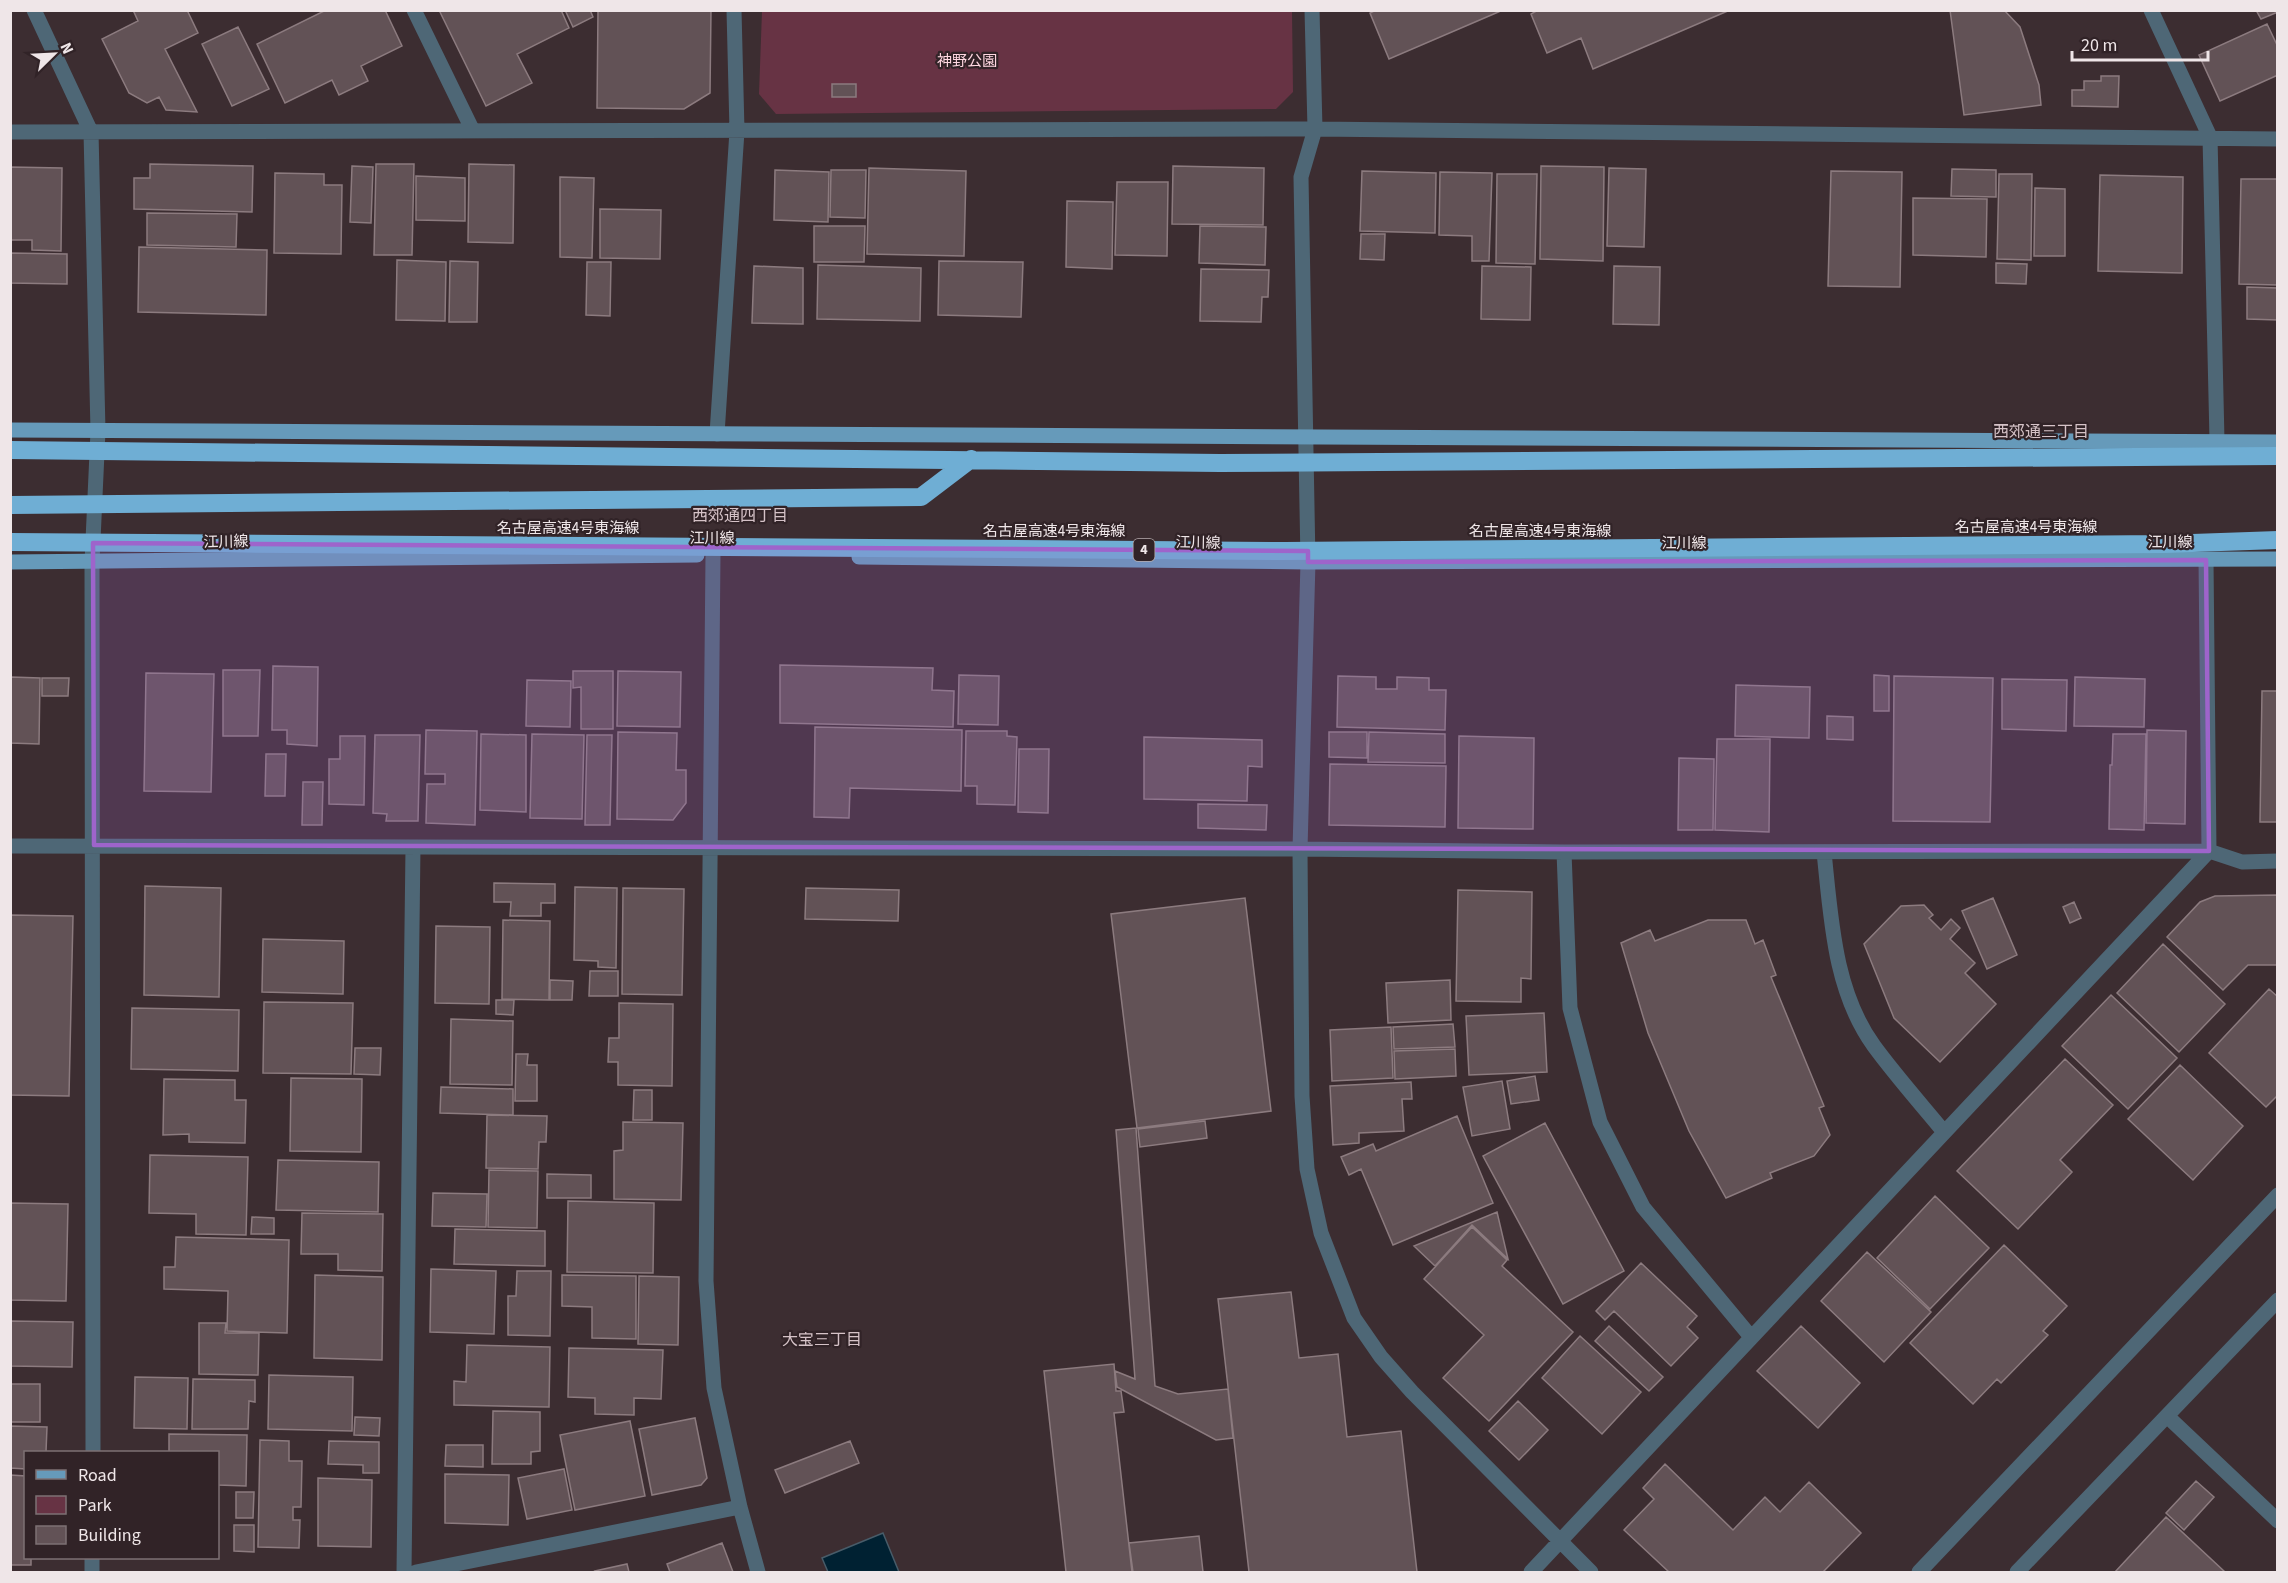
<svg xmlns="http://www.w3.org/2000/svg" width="2288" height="1583" viewBox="0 0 2288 1583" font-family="'Source Sans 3','Noto Sans JP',sans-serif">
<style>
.green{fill:#673344}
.water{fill:#002132;stroke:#485c69;stroke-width:1.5}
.building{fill:#625256;stroke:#8c7b7f;stroke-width:1.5}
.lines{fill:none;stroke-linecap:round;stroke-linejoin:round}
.minor{stroke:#4e6776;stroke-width:15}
.major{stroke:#669aba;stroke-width:15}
.highway-bridge{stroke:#6faed4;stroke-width:18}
.marked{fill:#9e64cb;fill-opacity:0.2;stroke:#9e64cb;stroke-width:4.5;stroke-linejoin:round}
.labels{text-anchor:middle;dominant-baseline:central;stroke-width:4.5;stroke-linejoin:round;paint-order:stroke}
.shield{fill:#312327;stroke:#b6acae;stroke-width:1.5}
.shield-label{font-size:14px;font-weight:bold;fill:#efe6e8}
.park-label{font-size:15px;fill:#ffd7e1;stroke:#312327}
.street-label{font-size:15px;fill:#efe6e8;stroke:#312327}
.neighbourhood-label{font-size:16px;fill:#d5c2c7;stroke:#312327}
</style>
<rect width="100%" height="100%" fill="#3c2d31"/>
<path class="green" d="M 762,11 L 1292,11 L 1293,92 L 1276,109 L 776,114 L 759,94 Z"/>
<path class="water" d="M 883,1533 L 899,1572 L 828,1572 L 822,1558 Z"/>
<path class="building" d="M 187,10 L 198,33 L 165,49 L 197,112 L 166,110 L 159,97 L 147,103 L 129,93 L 102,39 L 138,21 L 133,10 Z
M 326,10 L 385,10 L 402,46 L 361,66 L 368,81 L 339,95 L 332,80 L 285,103 L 257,44 Z
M 439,10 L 561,10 L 569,28 L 517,54 L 532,83 L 486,106 Z
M 565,10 L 590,10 L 593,17 L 573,27 Z
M 598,10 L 711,10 L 710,93 L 684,109 L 597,108 Z
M 1376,10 L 1503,10 L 1389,59 L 1370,13 Z
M 1538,10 L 1730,10 L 1593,69 L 1581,38 L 1547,53 L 1531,14 Z
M 1950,10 L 2004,10 L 2020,27 L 2039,85 L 2041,105 L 1964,115 Z
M 2256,10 L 2278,10 L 2278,12 L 2261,19 Z
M 2267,24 L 2278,47 L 2278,75 L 2220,101 L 2199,55 Z
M 238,27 L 269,89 L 232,106 L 202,44 Z
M 2101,76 L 2119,76 L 2118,107 L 2072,106 L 2072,90 L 2084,90 L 2084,81 L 2101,81 Z
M 832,84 L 856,84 L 856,97 L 832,97 Z
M 150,164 L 253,166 L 252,212 L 134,209 L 134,178 L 150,178 Z
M 376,164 L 414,164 L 412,255 L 374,255 Z
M 469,164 L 514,165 L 513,243 L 468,242 Z
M 352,166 L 373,167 L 371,223 L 350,222 Z
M 1173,166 L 1264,168 L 1263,225 L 1172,224 Z
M 1541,166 L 1604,167 L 1603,261 L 1540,259 Z
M 10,167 L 62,168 L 61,251 L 32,250 L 32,240 L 10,240 Z
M 869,168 L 966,171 L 964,256 L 867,254 Z
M 1609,168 L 1646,169 L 1644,247 L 1607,246 Z
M 1952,169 L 1996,170 L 1996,197 L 1951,196 Z
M 775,170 L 829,172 L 828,222 L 774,220 Z
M 831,170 L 866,170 L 865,218 L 830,217 Z
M 1362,171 L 1436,173 L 1435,233 L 1360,231 Z
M 1831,171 L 1902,172 L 1900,287 L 1828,286 Z
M 1440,172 L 1492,173 L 1489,261 L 1472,261 L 1472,236 L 1439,235 Z
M 275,173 L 324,174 L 324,185 L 342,185 L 341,254 L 274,253 Z
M 1497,174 L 1537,174 L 1535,264 L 1496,263 Z
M 1999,174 L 2032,174 L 2031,260 L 1997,259 Z
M 2100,175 L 2183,177 L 2182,273 L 2098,271 Z
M 416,176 L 465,178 L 465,221 L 416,220 Z
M 560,177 L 594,178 L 592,258 L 560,257 Z
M 2241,179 L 2278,179 L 2278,285 L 2239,284 Z
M 1117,182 L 1168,182 L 1167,256 L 1115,255 Z
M 2035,188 L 2065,189 L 2065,256 L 2034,256 Z
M 1913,198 L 1987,199 L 1986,257 L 1913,255 Z
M 1067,201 L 1113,202 L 1112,269 L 1066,267 Z
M 600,209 L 661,210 L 660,259 L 600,258 Z
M 147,213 L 237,214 L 236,247 L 147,245 Z
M 814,226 L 865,226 L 864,262 L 814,262 Z
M 1200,226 L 1266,227 L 1265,265 L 1199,263 Z
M 1361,234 L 1385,234 L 1384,260 L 1360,259 Z
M 139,247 L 267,250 L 266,315 L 138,312 Z
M 10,253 L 67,254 L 67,284 L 10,283 Z
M 397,260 L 446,262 L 445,321 L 396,320 Z
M 450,261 L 478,262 L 477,322 L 449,322 Z
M 939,261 L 1023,262 L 1021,317 L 938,315 Z
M 587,262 L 611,262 L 610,316 L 586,315 Z
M 1996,263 L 2027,264 L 2026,284 L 1996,283 Z
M 818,265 L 921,268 L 920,321 L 817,319 Z
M 754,266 L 803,268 L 803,324 L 752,323 Z
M 1482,266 L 1531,267 L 1530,320 L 1481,319 Z
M 1614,266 L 1660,267 L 1659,325 L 1613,324 Z
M 1201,269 L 1269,270 L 1268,297 L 1262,297 L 1261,322 L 1200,321 Z
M 2247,287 L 2278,288 L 2278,320 L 2247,319 Z
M 780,665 L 933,668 L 932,690 L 954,691 L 953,727 L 780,723 Z
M 273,666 L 318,667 L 317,746 L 287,744 L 287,730 L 272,730 Z
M 223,670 L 260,670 L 258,736 L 223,736 Z
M 573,671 L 613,671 L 613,729 L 581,729 L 581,687 L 573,688 Z
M 618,671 L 681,672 L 680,727 L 617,726 Z
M 146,673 L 214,674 L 211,792 L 144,791 Z
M 959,675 L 999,676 L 998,725 L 958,724 Z
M 1874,675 L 1889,676 L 1889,711 L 1874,711 Z
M 1338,676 L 1376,677 L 1376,689 L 1397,689 L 1397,677 L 1429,678 L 1429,690 L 1446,690 L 1445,730 L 1337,727 Z
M 1894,676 L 1993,678 L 1990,822 L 1893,821 Z
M 11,677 L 40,678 L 39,744 L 10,743 Z
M 2075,677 L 2145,679 L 2144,727 L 2074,726 Z
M 42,678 L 69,678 L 68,696 L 42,696 Z
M 2002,679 L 2067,680 L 2066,731 L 2002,729 Z
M 527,680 L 571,681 L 570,727 L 526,726 Z
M 1736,685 L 1810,687 L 1809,738 L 1735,736 Z
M 2262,691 L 2278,691 L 2278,822 L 2260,822 Z
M 1827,716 L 1853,717 L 1853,740 L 1827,739 Z
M 815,727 L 962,730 L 961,791 L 850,788 L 849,818 L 814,817 Z
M 426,730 L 477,731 L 475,825 L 426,823 L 427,784 L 445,784 L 445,774 L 425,774 Z
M 2147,730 L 2186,731 L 2185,824 L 2146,823 Z
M 966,731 L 1007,731 L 1007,736 L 1017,737 L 1015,805 L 977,804 L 977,786 L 965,786 Z
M 618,732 L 677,733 L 676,770 L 686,770 L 686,803 L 673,820 L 617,819 Z
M 1329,732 L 1367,732 L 1367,758 L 1329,757 Z
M 1369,732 L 1445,734 L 1445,763 L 1368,762 Z
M 481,734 L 526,735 L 526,812 L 480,810 Z
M 532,734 L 584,735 L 582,819 L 530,818 Z
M 2113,734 L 2146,734 L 2144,830 L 2109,829 L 2110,765 L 2112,765 Z
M 375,735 L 420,735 L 418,821 L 386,821 L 387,814 L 373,813 Z
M 587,735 L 612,735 L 610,825 L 585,825 Z
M 340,736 L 365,736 L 364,805 L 329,804 L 329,759 L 340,759 Z
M 1459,736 L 1534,738 L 1533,829 L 1458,828 Z
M 1144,737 L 1262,740 L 1262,767 L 1248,766 L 1247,801 L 1144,799 Z
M 1717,739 L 1770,739 L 1769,832 L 1715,830 Z
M 1019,749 L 1049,749 L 1048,813 L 1018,812 Z
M 266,754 L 286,754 L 285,796 L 265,796 Z
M 1679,758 L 1714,759 L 1713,830 L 1678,830 Z
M 1330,764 L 1446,766 L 1445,827 L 1329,825 Z
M 303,782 L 323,782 L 322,825 L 302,825 Z
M 1198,804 L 1267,805 L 1266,830 L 1198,828 Z
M 494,883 L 555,884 L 555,903 L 541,903 L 541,916 L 510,916 L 511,902 L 494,902 Z
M 145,886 L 221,888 L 219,997 L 144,995 Z
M 575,887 L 617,888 L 616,968 L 598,967 L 598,961 L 574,960 Z
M 623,888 L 684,889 L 682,995 L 622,994 Z
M 806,888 L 899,890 L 898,921 L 805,919 Z
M 1458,890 L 1532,892 L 1531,979 L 1521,978 L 1521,1002 L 1456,1001 Z
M 2277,895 L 2278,965 L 2248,965 L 2223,990 L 2167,937 L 2200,902 L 2215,896 Z
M 1245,898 L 1271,1111 L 1137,1128 L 1111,914 Z
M 1993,898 L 2017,955 L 1987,969 L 1962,911 Z
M 2074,902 L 2081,918 L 2070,923 L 2063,907 Z
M 1924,905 L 1933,915 L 1929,918 L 1941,930 L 1951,919 L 1960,928 L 1950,939 L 1975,963 L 1965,973 L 1996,1004 L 1940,1062 L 1894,1018 L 1864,944 L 1901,906 Z
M 10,915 L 73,916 L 69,1096 L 10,1095 Z
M 503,920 L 550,921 L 549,1000 L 502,999 Z
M 1708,920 L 1746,920 L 1755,944 L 1763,940 L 1776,975 L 1771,977 L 1824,1106 L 1819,1108 L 1830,1135 L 1814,1156 L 1770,1173 L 1772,1178 L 1726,1198 L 1689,1131 L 1648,1033 L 1621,943 L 1650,930 L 1655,941 Z
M 436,926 L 490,927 L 489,1004 L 435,1003 Z
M 263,939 L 344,941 L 343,994 L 262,992 Z
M 2163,944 L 2225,1004 L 2179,1052 L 2117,993 Z
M 590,971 L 618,971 L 618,996 L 589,996 Z
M 550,980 L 573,981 L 572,1000 L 550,1000 Z
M 1450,980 L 1451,1020 L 1388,1023 L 1386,983 Z
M 2269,989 L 2278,997 L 2278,1095 L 2266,1107 L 2209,1053 Z
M 2111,995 L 2177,1058 L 2128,1109 L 2062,1046 Z
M 496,1000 L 514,1000 L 513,1015 L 496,1014 Z
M 264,1002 L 353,1003 L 351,1074 L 263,1073 Z
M 619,1003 L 673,1004 L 672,1086 L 618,1085 L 618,1062 L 608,1062 L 609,1038 L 619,1038 Z
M 132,1008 L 239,1010 L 238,1071 L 131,1069 Z
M 1544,1013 L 1547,1072 L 1469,1075 L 1466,1016 Z
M 451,1019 L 513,1021 L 512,1085 L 450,1084 Z
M 1453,1024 L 1455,1047 L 1394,1049 L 1393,1027 Z
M 1391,1027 L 1393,1078 L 1332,1081 L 1330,1030 Z
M 355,1048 L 381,1048 L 380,1075 L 354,1074 Z
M 1455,1049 L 1456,1076 L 1395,1079 L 1394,1051 Z
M 516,1054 L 528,1054 L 527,1065 L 537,1065 L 537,1101 L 515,1101 Z
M 2065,1059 L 2113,1105 L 2060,1160 L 2072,1172 L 2018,1229 L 1957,1171 Z
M 2180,1065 L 2243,1126 L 2193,1180 L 2128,1119 Z
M 1535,1076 L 1539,1100 L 1511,1104 L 1507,1081 Z
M 291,1078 L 362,1079 L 361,1152 L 290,1151 Z
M 164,1079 L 235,1080 L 235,1100 L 246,1100 L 245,1143 L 189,1142 L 189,1134 L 163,1135 Z
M 1502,1081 L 1510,1129 L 1472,1136 L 1463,1087 Z
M 1411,1082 L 1412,1099 L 1402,1099 L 1404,1131 L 1359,1133 L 1359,1143 L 1333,1145 L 1330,1086 Z
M 441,1087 L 513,1089 L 513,1115 L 440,1113 Z
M 634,1090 L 652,1090 L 652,1120 L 633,1120 Z
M 487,1115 L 547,1116 L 546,1142 L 539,1142 L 538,1169 L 486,1168 Z
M 1457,1116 L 1493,1203 L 1393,1245 L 1361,1169 L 1349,1175 L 1341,1157 L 1373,1144 L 1376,1151 Z
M 1205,1121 L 1207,1138 L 1140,1147 L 1138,1129 Z
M 623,1122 L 683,1123 L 681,1200 L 614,1199 L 614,1151 L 623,1150 Z
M 1545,1123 L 1624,1271 L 1563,1304 L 1483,1156 Z
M 1136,1128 L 1155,1386 L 1178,1394 L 1228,1389 L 1233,1438 L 1216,1440 L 1117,1387 L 1115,1371 L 1135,1379 L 1116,1130 Z
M 150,1155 L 248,1157 L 246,1235 L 196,1234 L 196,1214 L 149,1213 Z
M 278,1160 L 379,1162 L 378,1212 L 276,1210 Z
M 489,1170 L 538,1171 L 537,1228 L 488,1227 Z
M 547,1174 L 591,1175 L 591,1198 L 547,1198 Z
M 433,1193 L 487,1194 L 486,1227 L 432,1226 Z
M 1935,1196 L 1989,1248 L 1930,1309 L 1877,1258 Z
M 568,1201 L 654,1203 L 653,1273 L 567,1272 Z
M 10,1203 L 68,1204 L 66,1301 L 10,1300 Z
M 1497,1212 L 1508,1259 L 1472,1225 L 1435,1266 L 1414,1246 Z
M 302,1213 L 383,1214 L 382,1271 L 338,1270 L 338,1254 L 301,1254 Z
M 252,1217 L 274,1218 L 274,1234 L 251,1234 Z
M 1472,1227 L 1507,1260 L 1502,1266 L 1573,1332 L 1489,1421 L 1443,1378 L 1484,1335 L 1424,1279 Z
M 455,1229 L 545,1231 L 545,1266 L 454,1264 Z
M 176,1237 L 289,1240 L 287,1333 L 227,1331 L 228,1291 L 164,1289 L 164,1267 L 175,1267 Z
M 2004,1245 L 2067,1306 L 2043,1331 L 2048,1335 L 2001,1383 L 1997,1379 L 1973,1404 L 1910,1343 Z
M 1867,1252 L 1931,1312 L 1884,1362 L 1821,1301 Z
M 1641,1263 L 1697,1316 L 1687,1327 L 1698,1338 L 1671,1366 L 1614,1311 L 1605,1320 L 1596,1311 Z
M 431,1269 L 496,1271 L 494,1334 L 430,1332 Z
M 517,1271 L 551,1271 L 550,1336 L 508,1335 L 508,1296 L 516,1296 Z
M 315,1275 L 383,1277 L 382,1360 L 314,1358 Z
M 562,1275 L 636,1276 L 636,1339 L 592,1338 L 592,1307 L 562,1306 Z
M 639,1276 L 679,1277 L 678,1345 L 638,1344 Z
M 1291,1292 L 1299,1358 L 1338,1354 L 1347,1437 L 1401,1431 L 1417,1572 L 1249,1572 L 1218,1299 Z
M 10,1321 L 73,1322 L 72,1367 L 10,1366 Z
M 199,1323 L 226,1323 L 225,1333 L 259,1333 L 258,1375 L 199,1374 Z
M 1609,1326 L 1663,1377 L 1649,1391 L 1595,1341 Z
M 1801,1326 L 1860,1383 L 1818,1428 L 1757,1371 Z
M 1580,1336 L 1641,1392 L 1602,1434 L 1542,1378 Z
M 467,1345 L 550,1347 L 549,1407 L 454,1405 L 454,1381 L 466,1382 Z
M 569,1348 L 663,1350 L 661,1399 L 634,1398 L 634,1415 L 595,1414 L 595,1398 L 568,1397 Z
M 1114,1364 L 1116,1391 L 1121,1391 L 1124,1412 L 1114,1413 L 1132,1572 L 1066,1572 L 1044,1371 Z
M 269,1375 L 353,1377 L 352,1431 L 268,1429 Z
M 135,1377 L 188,1378 L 187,1429 L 134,1428 Z
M 193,1379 L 255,1380 L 255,1402 L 249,1401 L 248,1429 L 192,1429 Z
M 10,1384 L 40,1384 L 40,1422 L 10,1422 Z
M 1518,1401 L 1548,1430 L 1519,1460 L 1489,1431 Z
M 493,1411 L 540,1412 L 540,1451 L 531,1452 L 531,1464 L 492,1464 Z
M 355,1417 L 380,1418 L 379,1436 L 354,1435 Z
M 695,1418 L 707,1478 L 701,1485 L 652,1495 L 639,1429 Z
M 630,1421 L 645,1496 L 575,1510 L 560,1435 Z
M 10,1426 L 47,1427 L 46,1452 L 26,1452 L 26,1469 L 10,1468 Z
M 169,1434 L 247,1435 L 246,1486 L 218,1485 L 218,1452 L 169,1452 Z
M 260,1440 L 289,1441 L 289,1461 L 302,1461 L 301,1507 L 293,1507 L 293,1520 L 300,1520 L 299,1548 L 258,1547 Z
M 329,1441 L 379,1442 L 379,1473 L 363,1473 L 363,1465 L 328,1464 Z
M 850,1441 L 859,1463 L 785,1493 L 775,1470 Z
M 446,1445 L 483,1445 L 483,1467 L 445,1466 Z
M 1665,1464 L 1733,1530 L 1765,1497 L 1780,1512 L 1809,1482 L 1861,1533 L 1823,1572 L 1669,1572 L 1624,1530 L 1654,1499 L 1643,1488 Z
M 564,1469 L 572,1510 L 527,1519 L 518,1478 Z
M 445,1474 L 509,1475 L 508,1525 L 445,1523 Z
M 10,1475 L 26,1476 L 26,1558 L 31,1558 L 31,1565 L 10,1565 Z
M 318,1478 L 372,1480 L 371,1547 L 318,1546 Z
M 2196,1481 L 2214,1497 L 2184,1530 L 2166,1513 Z
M 236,1492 L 254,1492 L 253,1518 L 236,1518 Z
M 2166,1517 L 2225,1572 L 2115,1572 Z
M 234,1525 L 254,1525 L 254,1552 L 234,1551 Z
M 1199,1536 L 1203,1572 L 1133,1572 L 1129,1543 Z
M 722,1543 L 733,1572 L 670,1572 L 667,1564 Z
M 627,1564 L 629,1572 L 596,1572 L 595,1571 Z"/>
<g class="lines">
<path class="minor" d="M 34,10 L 91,132 L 98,431 L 92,562 L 93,1452
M 414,10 L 473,131
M 1312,10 L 1315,129 L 1301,177 L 1308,562 L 1300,849 L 1302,1096 L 1307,1169 L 1321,1233 L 1354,1318 L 1381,1357 L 1412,1392 L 1591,1572
M 2151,10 L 2210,137 L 2217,440
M 10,132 L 1315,129 L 2278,139
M 717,434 L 737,131 L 734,10
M 713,555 L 706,1281 L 714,1388 L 740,1507 L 758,1572
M 10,846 L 1300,849 L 1564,852 L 2209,851 L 2242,862 L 2278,861
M 1564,852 L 1570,1008 L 1600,1122 L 1643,1207 L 1751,1337
M 1824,852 C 1831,918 1834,991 1874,1046 C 1896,1076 1921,1104 1944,1132
M 2167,1416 L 2278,1521
M 92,1572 L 92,1558
M 404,1572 L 413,847
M 416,1572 L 740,1507
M 1531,1572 L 2209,851 L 2206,560
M 1919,1572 L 2278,1195
M 2017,1572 L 2278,1300"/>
<path class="major" d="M 10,430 L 2278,442
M 859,557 L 1308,562 L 2278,559
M 10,562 L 697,555"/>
<path class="highway-bridge" d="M 10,450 L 1220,463 L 2278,456
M 10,505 L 921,497 L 971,459
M 10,542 L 1284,551 L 2164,544 L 2278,540"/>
</g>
<path class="marked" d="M 93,543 L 1308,551 L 1308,562 L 2206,560 L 2209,851 L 94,845 Z"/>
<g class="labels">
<rect class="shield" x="1133.5" y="539" width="21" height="22" rx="4.5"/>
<g class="shield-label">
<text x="1144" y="550">4</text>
</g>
<g class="park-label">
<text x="967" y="61">神野公園</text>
</g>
<g class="street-label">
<text x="2026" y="527">名古屋高速4号東海線</text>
<text x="568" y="528">名古屋高速4号東海線</text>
<text x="1054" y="531">名古屋高速4号東海線</text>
<text x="1540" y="531">名古屋高速4号東海線</text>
<text x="712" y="538">江川線</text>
<text transform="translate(226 542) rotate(-1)">江川線</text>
<text x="2170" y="542">江川線</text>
<text transform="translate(1198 543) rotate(1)">江川線</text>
<text x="1684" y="543">江川線</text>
</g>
<g class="neighbourhood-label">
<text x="2041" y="432">西郊通三丁目</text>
<text x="740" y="516">西郊通四丁目</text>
<text x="822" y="1340">大宝三丁目</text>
</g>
</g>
<rect width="2288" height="1583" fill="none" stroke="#efe6e8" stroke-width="24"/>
<rect x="24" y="1451" width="195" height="108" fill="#312327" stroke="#7d7174" stroke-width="1.5"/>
<rect x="36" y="1470" width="30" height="9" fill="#669aba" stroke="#7d7174" stroke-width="1.5"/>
<text x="78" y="1481" font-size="18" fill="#efe6e8">Road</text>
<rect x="36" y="1496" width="30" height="18" fill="#673344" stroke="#7d7174" stroke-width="1.5"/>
<text x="78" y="1511" font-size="18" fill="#efe6e8">Park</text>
<rect x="36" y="1526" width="30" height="18" fill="#625256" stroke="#7d7174" stroke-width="1.5"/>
<text x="78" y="1541" font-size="18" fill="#efe6e8">Building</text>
<g transform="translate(54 54) rotate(66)" stroke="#312327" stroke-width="4.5" paint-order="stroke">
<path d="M0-4.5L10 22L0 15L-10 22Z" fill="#efe6e8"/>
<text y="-9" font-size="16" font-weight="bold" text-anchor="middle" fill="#efe6e8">N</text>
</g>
<path d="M2072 51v9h136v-9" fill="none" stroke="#efe6e8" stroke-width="3"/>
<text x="2081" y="51" font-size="18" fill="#efe6e8" stroke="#312327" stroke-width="4.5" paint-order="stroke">20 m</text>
</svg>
